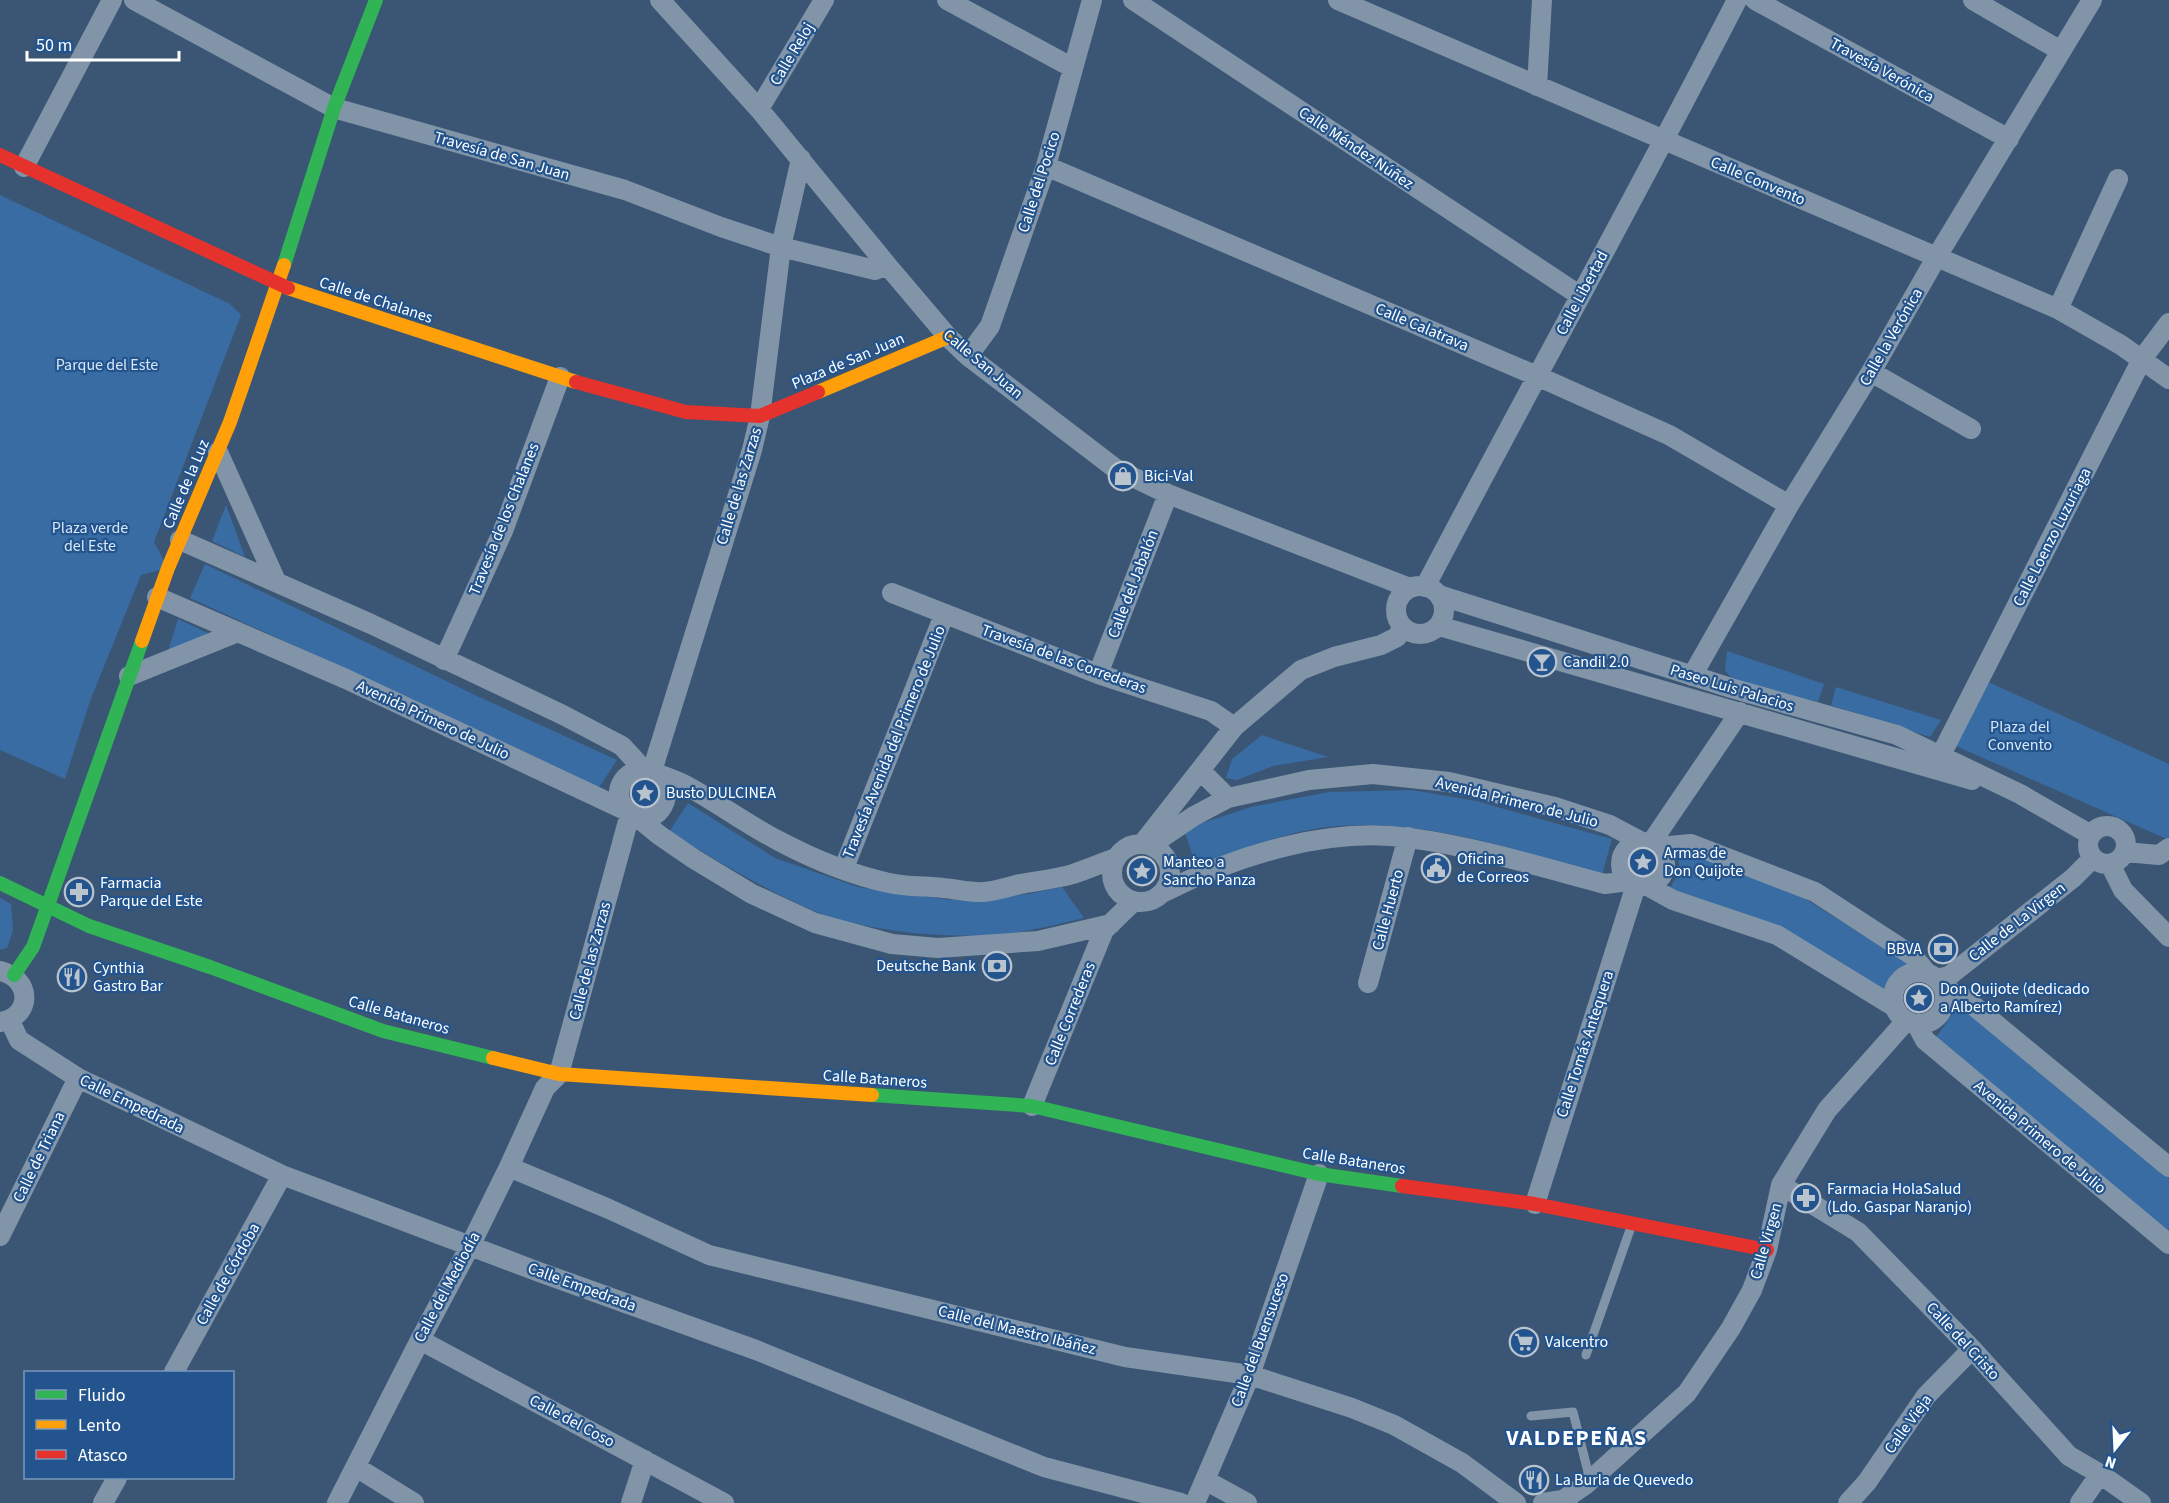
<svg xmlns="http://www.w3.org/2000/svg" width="2169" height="1503" viewBox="0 0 2169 1503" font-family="'Source Sans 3',sans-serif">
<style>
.green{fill:#386ca3}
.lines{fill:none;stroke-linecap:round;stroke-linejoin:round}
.lane{stroke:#8295a8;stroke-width:9}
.street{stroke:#8295a8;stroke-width:20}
.fast{stroke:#30b455;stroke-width:14}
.slow{stroke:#ff9f0a;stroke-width:14}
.jam{stroke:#e5322d;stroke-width:14}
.labels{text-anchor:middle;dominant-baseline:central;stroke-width:4.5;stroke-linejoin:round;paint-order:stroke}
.street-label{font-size:16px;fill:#fff;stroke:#23548d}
.park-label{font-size:16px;fill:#d6e7f8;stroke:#23548d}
.poi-label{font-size:16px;fill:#fff;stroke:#23548d;text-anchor:start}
.district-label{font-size:22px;font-weight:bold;letter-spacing:1.5px;fill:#fff;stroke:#23548d}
</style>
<rect width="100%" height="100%" fill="#3b5675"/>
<path class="green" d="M 0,195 L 230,304 L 241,315 L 154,542 L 168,568 L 141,575 L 90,701 L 65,779 L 0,750 Z
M 226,505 L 245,557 L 212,541 Z
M 205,564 L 477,696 L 617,760 L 598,789 L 422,704 L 190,598 Z
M 178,619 L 214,636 L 166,658 Z
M 1727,651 L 1824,684 L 1818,702 L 1734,680 L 1725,671 Z
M 1988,682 L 2169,764 L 2169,840 L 1956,746 Z
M 1836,687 L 1941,720 L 1930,737 L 1831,705 Z
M 1262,735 L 1328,757 L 1273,766 L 1237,780 L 1226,778 L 1232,759 Z
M 1412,790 L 1476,801 L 1612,839 L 1602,875 C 1515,850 1429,819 1337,826 C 1288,830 1242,850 1196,866 L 1184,829 L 1251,807 L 1329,792 Z
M 688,803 L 775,858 L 858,887 L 951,900 L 1029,894 L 1062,887 L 1084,918 C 1063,923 1042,928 1021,932 C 964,941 868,933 814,911 C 763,889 716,860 669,832 Z
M 1686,851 L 1804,898 L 1909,964 L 1892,973 L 1883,995 L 1672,895 L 1671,886 L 1679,873 L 1679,855 Z
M 0,898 L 11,904 L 13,930 L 7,948 L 0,950 Z
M 1960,1003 L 2169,1178 L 2169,1232 L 1935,1039 Z"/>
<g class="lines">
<path class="lane" d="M 1586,1355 L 1631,1227
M 1531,1416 L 1573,1412 L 1590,1480"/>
<path class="street" d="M 134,0 L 334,108 L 625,190 L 721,227 L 781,247 L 875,270 L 887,265
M 660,0 L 759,109 L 887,265 L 948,337 L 968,356 L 1116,469 L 1168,494 L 1410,588
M 947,0 L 1073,68
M 1133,0 L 1579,295
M 1338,0 L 2058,309 L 2121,345 L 2169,379
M 1755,0 L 2009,139
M 1973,0 L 2061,51
M 1537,86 L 1542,0
M 759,109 L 824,0
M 1046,166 L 1537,376 L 1669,435 L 1789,505
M 24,167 L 112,0
M 2058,309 L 2118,179
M 968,356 L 990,326 L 1046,166 L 1092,0
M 1871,372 L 1971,429
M 218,452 L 276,581
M 180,540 L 371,624 L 563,715 L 622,746 L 643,769
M1396 610a24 24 0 1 1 48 0a24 24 0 1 1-48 0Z
M 1425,587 C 1528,390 1636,197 1737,0
M 892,593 L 1098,674 L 1211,711 L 1234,727
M 1439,595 L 1731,688 L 1897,735 L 2020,794 L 2091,835
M 157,597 L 346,679 L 627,811
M 1439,626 L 1972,780
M 444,660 L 503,531 L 560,377
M 1098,674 L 1168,494
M 129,676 L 238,632
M 1692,676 L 1789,505 L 1871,372 L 1936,258 L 2092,0
M 1941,755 L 2142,359 L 2169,323
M 652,771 L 752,450 L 760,416 L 781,247 L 801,159
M 1201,771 L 1228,798
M 656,773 C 681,797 653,832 629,812 C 605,794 628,760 656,773 C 665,777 676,780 685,785 C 717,802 746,824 779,841 C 813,859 852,875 889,883 C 906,887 926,886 943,888 C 956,889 971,893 984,892 C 996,891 1008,887 1020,884 C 1037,881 1056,879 1073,874 C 1088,869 1102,863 1116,858
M 636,816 L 659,835 L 694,859 L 752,894 L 815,923 L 892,944 L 938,948 L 1038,941 L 1111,924
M2088 845a19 19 0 1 1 38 0a19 19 0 1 1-38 0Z
M1621 864a22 22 0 1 1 44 0a22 22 0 1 1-44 0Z
M 1143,843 L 1234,727 L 1301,670 L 1334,657 L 1381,645 L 1397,637 L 1402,627
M 1651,843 L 1740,712
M1112 873a29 29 0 1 1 58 0a29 29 0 1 1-58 0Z
M 1151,845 L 1194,816 L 1228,798 L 1309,780 L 1373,774 L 1449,782 L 1555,807 L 1610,825 L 1642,842
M 1658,847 L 1691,844 L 1815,892 L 1913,956 L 1927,973
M 2125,852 L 2159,855 L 2169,848
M 2110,864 L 2123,890 L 2169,937
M 844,868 L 944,615
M 1646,885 L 1673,900 L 1777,935 L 1893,1006
M 1164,892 C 1236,856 1328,826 1410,838 C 1476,847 1541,867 1605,884 L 1629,881
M 0,971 C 32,978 33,1017 0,1022
M1893 998a26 26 0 1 1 52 0a26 26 0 1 1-52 0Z
M 1937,979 L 1949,976 L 2073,878 L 2093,858
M 1368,983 L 1408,837
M 1943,988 L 1963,997 L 2169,1167
M 10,1021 L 19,1040 L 78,1078 L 282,1175 L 539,1272 L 756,1350 L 1044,1467 L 1181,1503
M 1917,1025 L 1925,1040 L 2169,1244
M 1032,1106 L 1104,930 L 1134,901
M 509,1167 L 609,1209 L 709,1255 L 1125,1357 L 1250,1375 L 1352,1408 L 1394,1425 L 1462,1463 L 1516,1503
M 1781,1185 L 1858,1232 L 1972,1349 L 2069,1456 L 2100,1474 L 2141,1503
M 1535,1204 L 1636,885
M 0,1236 L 78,1078
M 420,1340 L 724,1503
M 174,1372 L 282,1175
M 356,1467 L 414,1503
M 1205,1480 L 1247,1503
M 1563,1500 L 1585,1485 L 1687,1393 L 1731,1328 L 1752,1290 L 1767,1250 L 1781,1185 L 1827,1110 L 1906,1021
M 103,1503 L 117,1478
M 337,1503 L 420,1340 L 470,1246 L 509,1167 L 545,1088 L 559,1074 L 630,814
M 631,1503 L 645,1460
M 1195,1503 L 1250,1375 L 1319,1174
M 1543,1503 L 1563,1500 L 1568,1503
M 1848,1503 L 1867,1482 L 1926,1396 L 1972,1349
M 2080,1503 L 2100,1474"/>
<path class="fast" d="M 284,265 L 334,108 L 376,0
M 0,883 L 89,926 L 210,967 L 383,1031 L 493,1058
M 14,975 L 33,947 L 142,641
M 872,1095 L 1032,1106 L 1319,1174 L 1402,1186"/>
<path class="slow" d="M 288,288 L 576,382
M 818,392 L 948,337
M 142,641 L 168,568 L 230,422 L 284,265
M 493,1058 L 559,1074 L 872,1095"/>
<path class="jam" d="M 0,155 L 288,288
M 576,382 L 686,412 L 760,416 L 818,392
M 1402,1186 L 1535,1204 L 1767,1250"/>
</g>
<defs>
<g id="shop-ring" transform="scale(1.5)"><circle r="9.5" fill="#23548d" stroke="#bac4cf" stroke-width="1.5"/><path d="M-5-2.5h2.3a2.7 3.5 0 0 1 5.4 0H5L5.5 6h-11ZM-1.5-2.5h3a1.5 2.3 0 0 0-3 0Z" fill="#bac4cf"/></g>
<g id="bar-ring" transform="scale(1.5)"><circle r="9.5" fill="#23548d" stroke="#bac4cf" stroke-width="1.5"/><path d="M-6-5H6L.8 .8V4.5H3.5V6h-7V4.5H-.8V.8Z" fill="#bac4cf"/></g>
<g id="sight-ring" transform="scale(1.5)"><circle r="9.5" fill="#23548d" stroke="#bac4cf" stroke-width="1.5"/><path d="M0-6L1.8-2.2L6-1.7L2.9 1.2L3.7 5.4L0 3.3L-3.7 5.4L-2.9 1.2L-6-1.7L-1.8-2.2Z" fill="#bac4cf"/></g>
<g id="civic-ring" transform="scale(1.5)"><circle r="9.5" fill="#23548d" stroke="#bac4cf" stroke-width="1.5"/><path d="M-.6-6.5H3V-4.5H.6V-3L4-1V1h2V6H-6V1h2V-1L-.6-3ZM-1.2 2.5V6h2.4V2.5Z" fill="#bac4cf"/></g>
<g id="pharmacy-ring" transform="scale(1.5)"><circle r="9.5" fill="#23548d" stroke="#bac4cf" stroke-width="1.5"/><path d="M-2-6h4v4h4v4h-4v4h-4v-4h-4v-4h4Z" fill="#bac4cf"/></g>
<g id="bank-ring" transform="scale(1.5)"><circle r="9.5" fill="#23548d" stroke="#bac4cf" stroke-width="1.5"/><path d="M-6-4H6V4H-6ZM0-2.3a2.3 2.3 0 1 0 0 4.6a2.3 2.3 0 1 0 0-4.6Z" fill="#bac4cf"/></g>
<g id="restaurant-ring" transform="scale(1.5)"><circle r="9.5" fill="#23548d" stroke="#bac4cf" stroke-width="1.5"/><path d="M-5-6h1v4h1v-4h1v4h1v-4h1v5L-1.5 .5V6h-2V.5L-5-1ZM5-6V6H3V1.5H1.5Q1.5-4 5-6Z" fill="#bac4cf"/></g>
<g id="supermarket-ring" transform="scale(1.5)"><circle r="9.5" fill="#23548d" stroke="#bac4cf" stroke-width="1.5"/><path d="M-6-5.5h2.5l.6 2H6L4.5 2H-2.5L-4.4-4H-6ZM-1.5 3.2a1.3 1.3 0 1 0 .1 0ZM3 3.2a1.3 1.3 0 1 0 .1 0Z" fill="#bac4cf"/></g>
</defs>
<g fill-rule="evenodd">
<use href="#shop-ring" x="1123" y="476"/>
<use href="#bar-ring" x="1542" y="662"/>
<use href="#sight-ring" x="645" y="793"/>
<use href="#sight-ring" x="1643" y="862"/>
<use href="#civic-ring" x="1436" y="868"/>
<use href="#sight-ring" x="1142" y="871"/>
<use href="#pharmacy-ring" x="79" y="892"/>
<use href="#bank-ring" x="1943" y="949"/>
<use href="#bank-ring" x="997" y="966"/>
<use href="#restaurant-ring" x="72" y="977"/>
<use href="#sight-ring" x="1919" y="998"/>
<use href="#pharmacy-ring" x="1806" y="1198"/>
<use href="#supermarket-ring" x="1524" y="1342"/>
<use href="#restaurant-ring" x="1534" y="1480"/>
</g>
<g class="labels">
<g class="street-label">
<text transform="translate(792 54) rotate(-59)">Calle Reloj</text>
<text transform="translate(1882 70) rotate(29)">Travesía Verónica</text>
<text transform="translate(1356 148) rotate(34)">Calle Méndez Núñez</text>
<text transform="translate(502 156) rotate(16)">Travesía de San Juan</text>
<text transform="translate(1758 181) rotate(23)">Calle Convento</text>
<text transform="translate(1039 182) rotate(-72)">Calle del Pocico</text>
<text transform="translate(1582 293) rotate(-62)">Calle Libertad</text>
<text transform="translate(376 300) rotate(18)">Calle de Chalanes</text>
<text transform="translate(1422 327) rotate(23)">Calle Calatrava</text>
<text transform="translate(1891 337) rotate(-60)">Calle la Verónica</text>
<text transform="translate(848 361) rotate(-23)">Plaza de San Juan</text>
<text transform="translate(983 364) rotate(40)">Calle San Juan</text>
<text transform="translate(186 484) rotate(-67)">Calle de la Luz</text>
<text transform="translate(739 486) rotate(-73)">Calle de las Zarzas</text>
<text transform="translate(504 519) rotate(-68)">Travesía de los Chalanes</text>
<text transform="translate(2052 537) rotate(-63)">Calle Loenzo Luzuriaga</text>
<text transform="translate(1133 584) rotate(-69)">Calle del Jabalón</text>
<text transform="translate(1064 659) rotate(20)">Travesía de las Correderas</text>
<text transform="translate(1732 688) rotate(17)">Paseo Luis Palacios</text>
<text transform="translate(433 720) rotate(25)">Avenida Primero de Julio</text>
<text transform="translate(894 742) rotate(-68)">Travesía Avenida del Primero de Julio</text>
<text transform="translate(1517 802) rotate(14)">Avenida Primero de Julio</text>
<text transform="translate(1388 910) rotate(-75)">Calle Huerto</text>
<text transform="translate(2017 922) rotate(-38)">Calle de La Virgen</text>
<text transform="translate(590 961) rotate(-75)">Calle de las Zarzas</text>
<text transform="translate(1070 1014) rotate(-68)">Calle Correderas</text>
<text transform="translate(399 1015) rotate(16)">Calle Bataneros</text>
<text transform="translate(1585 1044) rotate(-72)">Calle Tomás Antequera</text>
<text transform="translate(875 1079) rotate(4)">Calle Bataneros</text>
<text transform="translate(132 1104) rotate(26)">Calle Empedrada</text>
<text transform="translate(2040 1137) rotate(40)">Avenida Primero de Julio</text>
<text transform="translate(39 1157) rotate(-64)">Calle de Triana</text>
<text transform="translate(1354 1161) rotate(9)">Calle Bataneros</text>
<text transform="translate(1766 1241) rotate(-74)">Calle Virgen</text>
<text transform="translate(228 1274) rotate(-61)">Calle de Córdoba</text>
<text transform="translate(447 1287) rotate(-62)">Calle del Mediodía</text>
<text transform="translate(582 1287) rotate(20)">Calle Empedrada</text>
<text transform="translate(1017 1330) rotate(14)">Calle del Maestro Ibáñez</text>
<text transform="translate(1260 1340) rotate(-70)">Calle del Buensuceso</text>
<text transform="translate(1963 1341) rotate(47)">Calle del Cristo</text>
<text transform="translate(572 1421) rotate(28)">Calle del Coso</text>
<text transform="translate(1908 1424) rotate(-54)">Calle Vieja</text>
</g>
<g class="park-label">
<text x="107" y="365">Parque del Este</text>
<text x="90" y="528">Plaza verde<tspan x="90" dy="18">del Este</tspan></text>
<text x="2020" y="727">Plaza del<tspan x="2020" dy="18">Convento</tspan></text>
</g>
<g class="poi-label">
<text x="1144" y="476">Bici-Val</text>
<text x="1563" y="662">Candil 2.0</text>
<text x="666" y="793">Busto DULCINEA</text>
<text x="1664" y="853">Armas de<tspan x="1664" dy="18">Don Quijote</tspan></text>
<text x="1457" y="859">Oficina<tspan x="1457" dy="18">de Correos</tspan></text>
<text x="1163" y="862">Manteo a<tspan x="1163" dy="18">Sancho Panza</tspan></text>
<text x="100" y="883">Farmacia<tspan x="100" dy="18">Parque del Este</tspan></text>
<text x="1922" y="949" text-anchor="end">BBVA</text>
<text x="976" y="966" text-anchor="end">Deutsche Bank</text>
<text x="93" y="968">Cynthia<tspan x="93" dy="18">Gastro Bar</tspan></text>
<text x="1940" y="989">Don Quijote (dedicado<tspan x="1940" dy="18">a Alberto Ramírez)</tspan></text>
<text x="1827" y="1189">Farmacia HolaSalud<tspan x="1827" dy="18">(Ldo. Gaspar Naranjo)</tspan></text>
<text x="1545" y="1342">Valcentro</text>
<text x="1555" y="1480">La Burla de Quevedo</text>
</g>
<g class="district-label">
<text x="1577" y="1438">VALDEPEÑAS</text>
</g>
</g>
<rect x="24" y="1371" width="210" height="108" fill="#23548d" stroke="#7b98bb" stroke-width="1.5"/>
<rect x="36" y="1390" width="30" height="9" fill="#30b455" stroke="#7b98bb" stroke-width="1.5"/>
<text x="78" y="1401" font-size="18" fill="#ffffff">Fluido</text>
<rect x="36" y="1420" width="30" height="9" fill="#ff9f0a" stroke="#7b98bb" stroke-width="1.5"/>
<text x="78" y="1431" font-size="18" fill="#ffffff">Lento</text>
<rect x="36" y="1450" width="30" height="9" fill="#e5322d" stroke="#7b98bb" stroke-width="1.5"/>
<text x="78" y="1461" font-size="18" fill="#ffffff">Atasco</text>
<g transform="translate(2115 1449) rotate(198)" stroke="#23548d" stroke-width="4.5" paint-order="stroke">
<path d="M0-4.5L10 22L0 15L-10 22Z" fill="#ffffff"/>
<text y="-9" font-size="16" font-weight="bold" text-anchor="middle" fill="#ffffff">N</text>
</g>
<path d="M27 51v9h152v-9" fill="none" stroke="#ffffff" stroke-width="3"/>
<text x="36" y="51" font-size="18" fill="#ffffff" stroke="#23548d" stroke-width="4.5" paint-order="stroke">50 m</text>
</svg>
